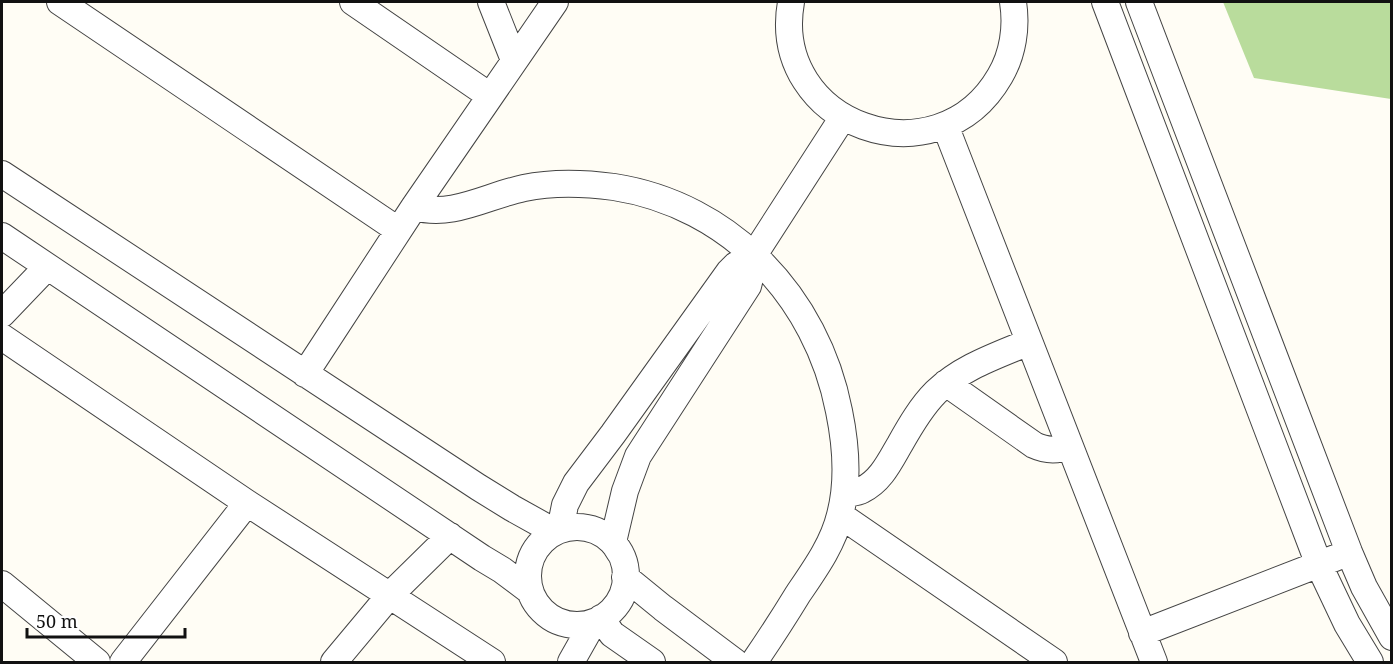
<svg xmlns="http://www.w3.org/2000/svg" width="1393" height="664" viewBox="0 0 1393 664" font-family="'Noto Serif',serif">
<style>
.forest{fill:#b9dc9c}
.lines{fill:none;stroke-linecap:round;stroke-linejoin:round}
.minor-casing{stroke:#444;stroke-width:28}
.minor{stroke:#fff;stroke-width:26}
</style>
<rect width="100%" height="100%" fill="#fffdf5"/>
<path class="forest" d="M 1223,2 L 1391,2 L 1391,99 L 1254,78 Z"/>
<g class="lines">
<g class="minor-casing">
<path id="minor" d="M 60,2 L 398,230
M 353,2 L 490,96
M 491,2 L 514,60
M 791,2 C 769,125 937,185 1000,76 C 1013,54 1017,27 1013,2
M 1105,2 L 1319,565 L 1347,624 L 1370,662
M 1139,2 L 1349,552 L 1364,587 L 1392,637
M 945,125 L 1154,662
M 2,174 L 478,487 L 512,508 L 555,532
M 414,207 C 453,218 486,196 524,188 C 552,182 585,183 614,187 C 730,205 817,297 839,411 C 846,445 849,481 840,515 C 833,544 815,569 798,594 C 784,617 769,640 754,662
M 2,236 L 482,558 L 502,570 L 530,591
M 2,314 L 47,267
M 2,337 L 247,503 L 492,662
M 305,374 L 414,207 L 555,2
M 946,383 L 1034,445 C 1047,451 1057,451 1069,446
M 844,494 C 850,493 857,493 862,490 C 881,481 890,461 900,444 C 910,426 921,407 936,392 C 962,367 996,356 1029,342
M 840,515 L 1054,662
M528 576a49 49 0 1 1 98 0a49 49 0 1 1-98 0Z
M 560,530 L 565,505 L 576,483 L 613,434 L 729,272 L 736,265 L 754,255
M 620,553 L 613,542 L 625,491 L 638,456 L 748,286 L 753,266 L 754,255 L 843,117
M 625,577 L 663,608 L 735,662
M 2,584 L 97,662
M 601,618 L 612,634 L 652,662
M 1142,633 L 1335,558
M 123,662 L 247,503
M 334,662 L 390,595 L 450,536
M 571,662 L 593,623"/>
</g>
<use href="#minor" class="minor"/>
</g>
<rect width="1393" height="664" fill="none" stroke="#111111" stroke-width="6"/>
<path d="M27 628v9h158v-9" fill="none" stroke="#111111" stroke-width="3"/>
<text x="36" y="628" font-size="18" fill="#111111" stroke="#ffffff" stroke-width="4.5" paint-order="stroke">50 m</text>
</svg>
